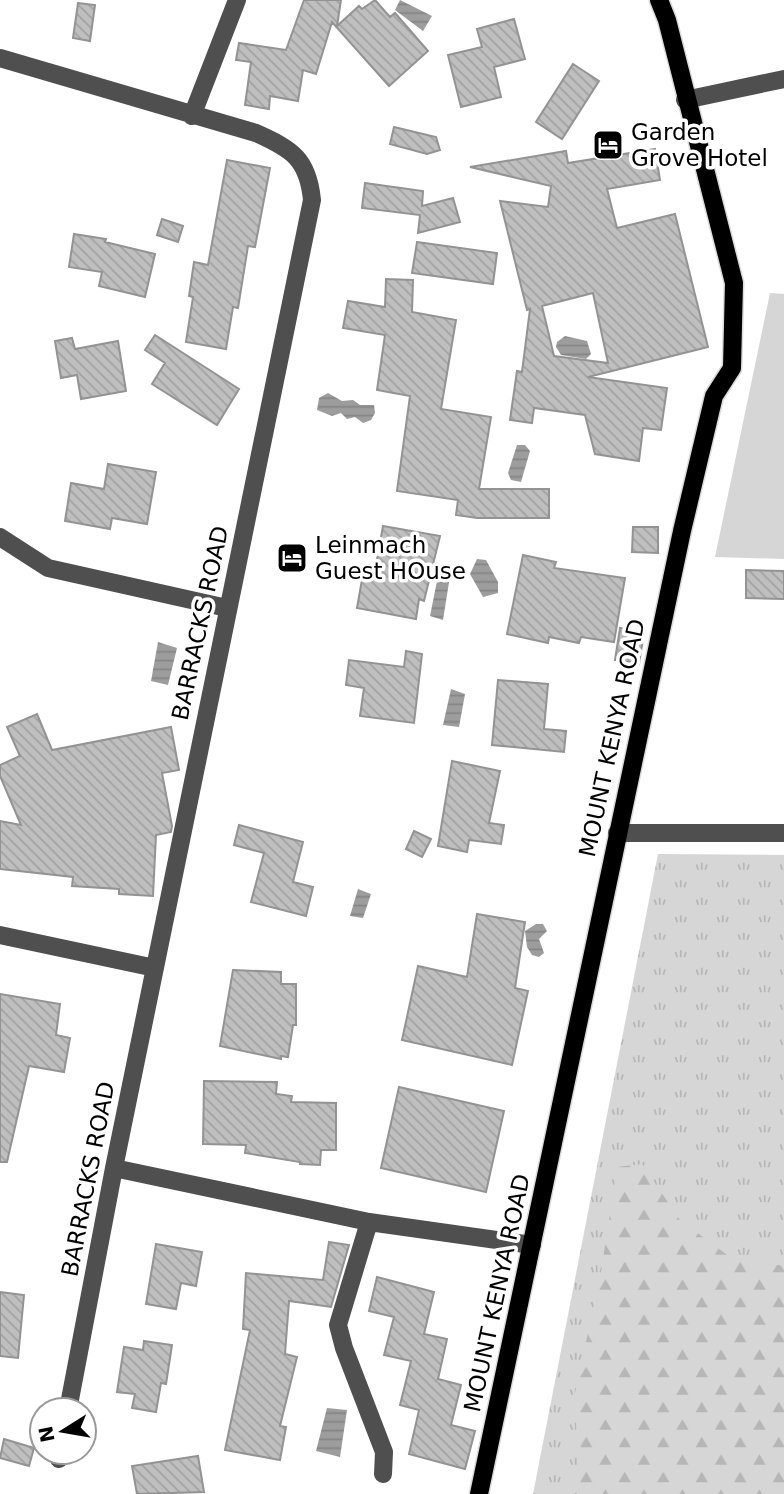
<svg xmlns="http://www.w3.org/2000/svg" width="784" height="1494" viewBox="0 0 784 1494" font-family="'DejaVu Sans',sans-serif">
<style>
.grass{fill:url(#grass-tufts)}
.forest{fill:url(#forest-firs)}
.green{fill:#d6d6d6}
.water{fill:url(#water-rules)}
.building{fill:url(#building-back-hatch);stroke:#939393;stroke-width:2;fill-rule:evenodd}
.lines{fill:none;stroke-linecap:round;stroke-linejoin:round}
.major-casing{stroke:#dbdbdb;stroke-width:21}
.minor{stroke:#4f4f4f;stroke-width:18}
.major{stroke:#000;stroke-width:18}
.labels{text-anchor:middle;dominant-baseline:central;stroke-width:7;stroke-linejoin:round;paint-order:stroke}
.poi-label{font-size:23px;fill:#000;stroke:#fff;text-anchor:start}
.street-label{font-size:23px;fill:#000;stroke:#fff}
</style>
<defs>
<pattern id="grass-tufts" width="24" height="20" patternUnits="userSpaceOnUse" patternTransform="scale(1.75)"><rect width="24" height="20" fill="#d6d6d6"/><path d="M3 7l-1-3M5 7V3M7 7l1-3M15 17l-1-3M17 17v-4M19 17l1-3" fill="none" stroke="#b6b6b6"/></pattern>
<pattern id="forest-firs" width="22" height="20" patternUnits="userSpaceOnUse" patternTransform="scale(1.75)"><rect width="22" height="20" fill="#d6d6d6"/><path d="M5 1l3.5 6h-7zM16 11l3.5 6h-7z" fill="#b6b6b6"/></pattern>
<pattern id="water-rules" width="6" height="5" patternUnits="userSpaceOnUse" patternTransform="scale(1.75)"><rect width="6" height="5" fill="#9d9d9d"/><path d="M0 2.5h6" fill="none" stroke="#858585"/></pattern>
<pattern id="building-back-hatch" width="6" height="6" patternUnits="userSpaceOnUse" patternTransform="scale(1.75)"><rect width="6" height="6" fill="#bfbfbf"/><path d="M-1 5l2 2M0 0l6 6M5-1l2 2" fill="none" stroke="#a2a2a2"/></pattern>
</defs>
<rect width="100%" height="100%" fill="#fff"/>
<path class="grass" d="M 658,854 L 784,855 L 784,1494 L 533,1494 Z"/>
<path class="forest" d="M 642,1164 L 680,1220 L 730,1257 L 784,1266 L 784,1494 L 579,1494 L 575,1393 L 601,1272 L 617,1167 Z"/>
<path class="green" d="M 770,293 L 784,294 L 784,559 L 715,557 Z"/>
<path class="water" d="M 400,0 L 432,16 L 423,31 L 395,10 Z
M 565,336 L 587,341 L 591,354 L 586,359 L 561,355 L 556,347 L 557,342 Z
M 328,393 L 342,401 L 353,400 L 360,405 L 374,405 L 375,413 L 371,420 L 363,423 L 355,417 L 347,419 L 341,413 L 332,416 L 317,410 L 319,398 Z
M 517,445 L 525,445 L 530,451 L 521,482 L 511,480 L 508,473 Z
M 477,559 L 486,560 L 498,582 L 498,593 L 483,597 L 470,574 Z
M 440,566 L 451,570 L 443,620 L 430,616 Z
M 158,642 L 177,648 L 168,685 L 151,681 Z
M 451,689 L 465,694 L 459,727 L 443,725 Z
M 358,889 L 371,894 L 363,918 L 350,916 Z
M 536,924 L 543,924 L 547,931 L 539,939 L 544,953 L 539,957 L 532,955 L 527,947 L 525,931 Z
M 327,1408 L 347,1410 L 340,1457 L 316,1451 Z"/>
<path class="building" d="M 304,0 L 341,0 L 337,26 L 359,6 L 362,9 L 375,0 L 390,17 L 395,13 L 428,51 L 389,86 L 332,22 L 316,74 L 303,70 L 298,101 L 270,96 L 269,109 L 245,105 L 251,62 L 236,60 L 239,43 L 286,50 Z
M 78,3 L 95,5 L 90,41 L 73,38 Z
M 514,19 L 525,59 L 494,67 L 501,97 L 461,107 L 448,55 L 482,47 L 477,29 Z
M 573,64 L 599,81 L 562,139 L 536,122 Z
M 394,127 L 436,137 L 440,150 L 427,154 L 390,144 Z
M 655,149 L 660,180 L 607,189 L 617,228 L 675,214 L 708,347 L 588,377 L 667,388 L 661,430 L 643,428 L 639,461 L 595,454 L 585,415 L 534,408 L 532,423 L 510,420 L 517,371 L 522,372 L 530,309 L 527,310 L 500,201 L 548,207 L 551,186 L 470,167 L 566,151 L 568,163 ZM 593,293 L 608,363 L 554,356 L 542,306 Z
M 227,160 L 270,168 L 255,247 L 248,246 L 238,308 L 233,307 L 226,349 L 186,342 L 193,297 L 189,296 L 194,262 L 208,265 Z
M 365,183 L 423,191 L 422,206 L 453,198 L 460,222 L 418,233 L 420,215 L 362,208 Z
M 162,219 L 183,226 L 178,242 L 157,235 Z
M 74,234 L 106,239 L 105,242 L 155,254 L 145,297 L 99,286 L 102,272 L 69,267 Z
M 417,242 L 497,253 L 493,284 L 412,273 Z
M 386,279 L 413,280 L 412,312 L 456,320 L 441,409 L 491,417 L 479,489 L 549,489 L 549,518 L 477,518 L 456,515 L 458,500 L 397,491 L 410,396 L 377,390 L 385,335 L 343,328 L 348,301 L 385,307 Z
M 155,335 L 239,389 L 217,425 L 152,384 L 165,363 L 145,350 Z
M 72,338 L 75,349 L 118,341 L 126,391 L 81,399 L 77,375 L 61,378 L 55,341 Z
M 108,464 L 156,472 L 147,524 L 112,518 L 110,529 L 65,521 L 71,483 L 104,489 Z
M 383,526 L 440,536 L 424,601 L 419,599 L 416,619 L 357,608 L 364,568 L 375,571 Z
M 633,527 L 658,527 L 658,553 L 632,552 Z
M 523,555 L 556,562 L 554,568 L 625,578 L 614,642 L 581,637 L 579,643 L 549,637 L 548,643 L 507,634 Z
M 746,570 L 784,571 L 784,599 L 746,598 Z
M 620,628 L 644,632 L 639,664 L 615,660 Z
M 406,651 L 422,654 L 414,723 L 360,716 L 364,688 L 346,685 L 349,660 L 404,667 Z
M 498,680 L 548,684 L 544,729 L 566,731 L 564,752 L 492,745 Z
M 37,714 L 52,750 L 171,727 L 179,770 L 162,773 L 172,826 L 171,832 L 156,835 L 153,896 L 119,894 L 119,889 L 72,886 L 73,877 L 0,869 L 0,821 L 21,825 L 0,776 L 0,765 L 20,756 L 7,727 Z
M 452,761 L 500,771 L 489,823 L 504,825 L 501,844 L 469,840 L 467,852 L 438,846 Z
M 239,825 L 303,842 L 293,882 L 313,887 L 306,916 L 251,902 L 264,853 L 234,845 Z
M 414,831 L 431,839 L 422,857 L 406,849 Z
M 477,914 L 525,922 L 515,988 L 528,991 L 512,1065 L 402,1040 L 418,966 L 467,977 Z
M 233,970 L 281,972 L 281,984 L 296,984 L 296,1025 L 293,1025 L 288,1057 L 281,1056 L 281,1059 L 220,1046 Z
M 0,994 L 60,1004 L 56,1035 L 70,1038 L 64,1072 L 29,1066 L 7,1162 L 0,1162 Z
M 204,1081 L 277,1082 L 276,1094 L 292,1096 L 291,1102 L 336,1103 L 336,1150 L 321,1150 L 320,1165 L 300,1164 L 300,1162 L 245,1153 L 246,1145 L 203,1144 Z
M 399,1087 L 504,1111 L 486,1192 L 381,1168 Z
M 329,1242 L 349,1245 L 331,1307 L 289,1301 L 285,1354 L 297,1357 L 280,1426 L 286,1427 L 280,1460 L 225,1450 L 250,1330 L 243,1329 L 246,1273 L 323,1280 Z
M 156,1244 L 202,1252 L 196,1286 L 181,1283 L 176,1309 L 146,1304 Z
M 377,1277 L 434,1292 L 424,1334 L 447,1339 L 438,1379 L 461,1385 L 451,1425 L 475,1431 L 465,1469 L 409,1454 L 419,1410 L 400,1405 L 411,1361 L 384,1355 L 394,1317 L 369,1311 Z
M 0,1292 L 24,1295 L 18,1358 L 0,1356 Z
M 144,1341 L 172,1345 L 166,1384 L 161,1383 L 156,1412 L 132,1408 L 135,1394 L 117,1392 L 124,1347 L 143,1350 Z
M 4,1439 L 34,1448 L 29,1466 L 0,1458 Z
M 198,1456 L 204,1492 L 137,1494 L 132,1466 Z"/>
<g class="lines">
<g class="major-casing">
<path id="major" d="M 479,1494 L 682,531 L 714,396 L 732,368 L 734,283 L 667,20 L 659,0"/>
</g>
<path class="minor" d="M 0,58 L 256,133 C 292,149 308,159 312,200 L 114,1168 L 68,1410
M 685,100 L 784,79
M 192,116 L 237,0
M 0,537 L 48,568 L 227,608
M 617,833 L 784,833
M 0,935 L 155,968
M 114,1168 L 369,1222 L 532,1245
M 369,1222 L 338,1325 L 344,1348 L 384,1452 L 383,1474
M 59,1459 L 60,1452"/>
<use href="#major" class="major"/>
</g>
<defs>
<g id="hotel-square" transform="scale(1.575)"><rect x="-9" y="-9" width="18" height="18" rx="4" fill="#000" stroke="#fff"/><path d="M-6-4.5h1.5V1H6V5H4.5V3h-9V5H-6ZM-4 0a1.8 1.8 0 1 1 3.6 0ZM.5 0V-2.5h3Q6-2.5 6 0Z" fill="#fff"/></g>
</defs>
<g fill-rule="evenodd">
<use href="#hotel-square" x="608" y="145"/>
<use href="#hotel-square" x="292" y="558"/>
</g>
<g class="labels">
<g class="poi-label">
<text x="631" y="132">Garden<tspan x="631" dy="26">Grove Hotel</tspan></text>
<text x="315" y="545">Leinmach<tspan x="315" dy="26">Guest HOuse</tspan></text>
</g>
<g class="street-label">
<text transform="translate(200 623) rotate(-78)">BARRACKS ROAD</text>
<text transform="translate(612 738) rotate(-78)">MOUNT KENYA ROAD</text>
<text transform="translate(88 1179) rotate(-79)">BARRACKS ROAD</text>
<text transform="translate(497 1293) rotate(-78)">MOUNT KENYA ROAD</text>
</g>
</g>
<g transform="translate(63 1431) rotate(259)"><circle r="33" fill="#ffffff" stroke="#999999" stroke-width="2"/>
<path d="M0-5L12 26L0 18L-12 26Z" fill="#000000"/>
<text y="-10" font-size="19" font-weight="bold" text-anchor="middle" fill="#000000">N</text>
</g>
</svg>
